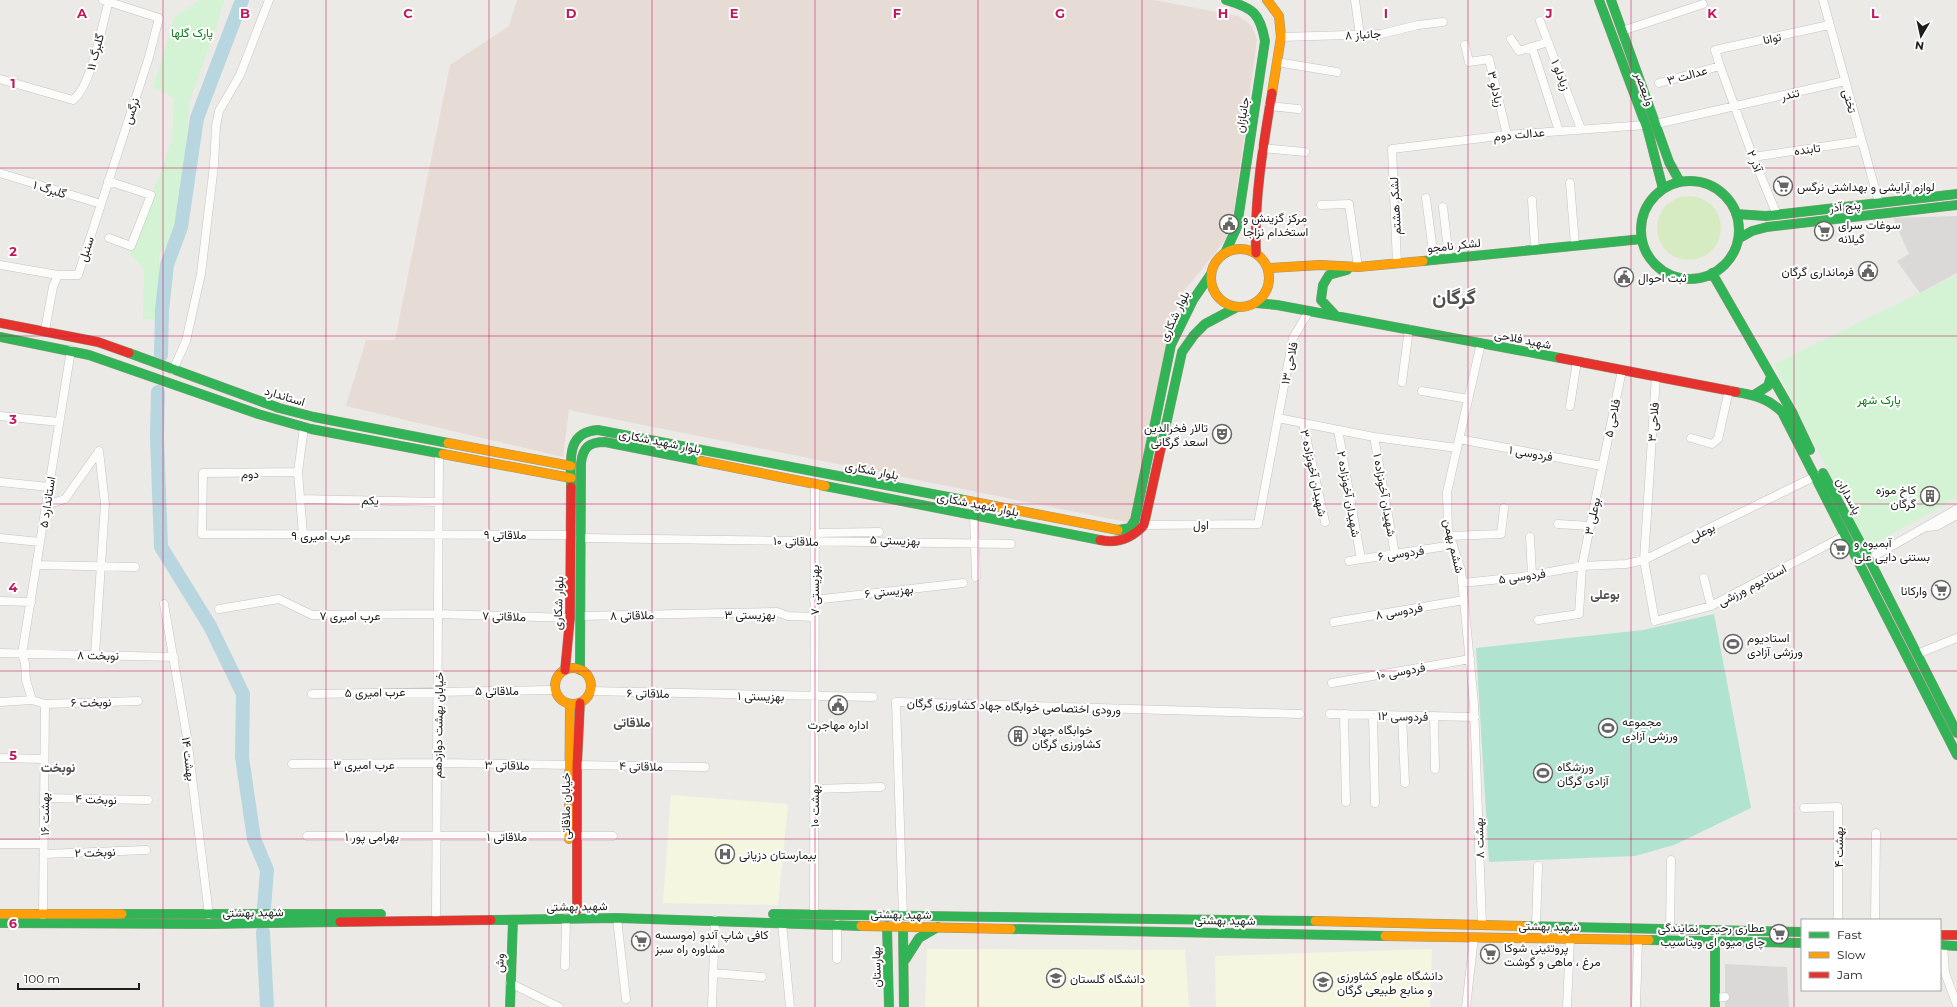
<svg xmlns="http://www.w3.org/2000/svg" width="1957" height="1007" viewBox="0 0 1957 1007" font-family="Montserrat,Vazirmatn,sans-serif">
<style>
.education{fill:#f5f6e0}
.religious{fill:#dad9d7}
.military{fill:#e7dbd5}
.grass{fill:#d7ebc3}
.park{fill:#d3f3d4}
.pitch{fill:#b0e4d1}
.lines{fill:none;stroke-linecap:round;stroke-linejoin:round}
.river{stroke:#b8d6e0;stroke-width:14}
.street-casing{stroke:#c4c4c2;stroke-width:9}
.fast-casing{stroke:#93967e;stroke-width:10}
.slow-casing{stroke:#93967e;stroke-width:10}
.jam-casing{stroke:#93967e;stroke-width:10}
.street{stroke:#fcfcfb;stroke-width:8}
.fast{stroke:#30b455;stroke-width:9}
.slow{stroke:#ff9f0a;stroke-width:9}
.jam{stroke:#e5322d;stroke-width:9}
.grid{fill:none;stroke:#c2185b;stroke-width:1;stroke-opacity:0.55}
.labels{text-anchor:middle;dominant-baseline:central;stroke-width:4;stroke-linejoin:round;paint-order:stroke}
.park-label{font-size:12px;fill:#087e18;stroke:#fff}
.street-label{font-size:12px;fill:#1d1d1d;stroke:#fff}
.poi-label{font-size:12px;fill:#1d1d1d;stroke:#fff;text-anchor:start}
.neighbourhood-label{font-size:13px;font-weight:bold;fill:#505050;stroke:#fff}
.town-label{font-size:20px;font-weight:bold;fill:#505050;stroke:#fff}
.grid-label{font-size:13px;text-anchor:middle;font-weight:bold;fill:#c2185b;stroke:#fff;stroke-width:4;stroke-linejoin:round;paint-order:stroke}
</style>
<rect width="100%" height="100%" fill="#eceae6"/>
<path class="education" d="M 671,795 L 788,804 L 778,905 L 663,903 Z
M 927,949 L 1185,950 L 1189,1007 L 925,1007 Z
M 1432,949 L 1430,1007 L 1216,1007 L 1215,956 Z"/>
<path class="religious" d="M 1957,216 L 1957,273 L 1920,293 L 1897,261 L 1909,254 L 1893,218 Z
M 1725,964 L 1787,967 L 1789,1007 L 1725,1007 Z"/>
<path class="military" d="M 517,0 L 1154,0 L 1238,16 L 1251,25 L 1257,39 L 1231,233 L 1185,290 L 1170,323 L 1131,523 L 569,410 L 563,457 L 346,406 L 366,340 L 395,340 L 450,65 L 509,26 Z"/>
<path class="grass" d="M1657 228a32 32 0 1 1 64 0a32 32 0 1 1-64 0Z"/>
<path class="park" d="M 200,0 L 224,0 L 216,29 L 189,102 L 181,227 L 159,255 L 161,320 L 143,319 L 144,269 L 130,254 L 172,141 L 174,98 L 153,87 L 175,16 Z
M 1957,275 L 1957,498 L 1867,548 L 1774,364 Z"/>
<path class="pitch" d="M 1714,614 L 1751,808 L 1674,845 L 1635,856 L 1489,862 L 1476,648 L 1643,630 Z"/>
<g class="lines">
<path class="river" d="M 161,355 L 162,310 L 167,265 L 181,227 L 197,118 L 242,0
M 158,392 L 157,437 L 161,547 L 210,626 L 243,694 L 242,757 L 254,839 L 267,870 L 264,908
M 263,932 L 267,1007"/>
<g class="street-casing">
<path id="street" d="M 1355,0 L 1360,35
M 1823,0 L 1879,203
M 1540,21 L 1581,129
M 1622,31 L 1703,4
M 1281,37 L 1381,34 L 1418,25 L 1443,22
M 1511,39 L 1519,51 L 1548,42
M 1465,45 L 1469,62 L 1489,59 L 1507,135
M 1532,47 L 1559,131
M 1277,62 L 1337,72
M 1720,66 L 1715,50 L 1829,25
M 0,79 L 73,100 C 92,85 102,25 109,0
M 1659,83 L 1720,66 L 1753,157 L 1777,215
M 1269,106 L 1298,109
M 1656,124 L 1845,81
M 1262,148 L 1305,152
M 1753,157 L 1861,141
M 0,173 L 101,204
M 108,181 L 151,195 L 131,246 L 109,238
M 1570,183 L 1575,245
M 1426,198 L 1434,259
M 1532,200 L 1535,249
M 1321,205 L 1349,204 L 1358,267
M 1443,207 L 1449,258
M 1397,263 L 1392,149 L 1507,135 L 1646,125
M 0,265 L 58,275 L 78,275 L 149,57 L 159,18 L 103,0
M 45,330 L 53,287 L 58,275
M 1481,343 L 1447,492 L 1448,531 L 1461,570 L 1474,704 L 1482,925
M 71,350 L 22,654 L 25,663 L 26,680 L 32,700 L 45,704 L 138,701
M 173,370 L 186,341 L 201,274 L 214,165 L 216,126 L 219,111 L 240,75 L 269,0
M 1656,376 L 1644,560 L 1655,621 L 1711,606 L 1844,536
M 1402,382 L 1409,329
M 1422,391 L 1468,399
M 1570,406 L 1577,361
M 0,416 L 59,422
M 1278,418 L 1374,437 L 1457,448
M 1303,423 L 1325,522
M 1338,430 L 1361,559
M 1374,437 L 1395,554
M 1691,438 L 1712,444 L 1718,439 L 1729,390
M 1459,439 L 1602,466
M 298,472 L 203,473 L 202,534 L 571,535
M 0,482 L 49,487
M 300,499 L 439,502
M 46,505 L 65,499 L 99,451
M 974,515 L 976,577
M 1558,524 L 1590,526
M 1144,525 L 1258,524 L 1293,338 L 1309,311
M 1927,527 L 1937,526 L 1957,515
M 814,533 L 879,532
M 303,535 L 298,472 L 304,427
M 1450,536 L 1501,534 L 1504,508
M 1530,537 L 1532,575
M 0,538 L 40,542
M 580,538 L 1011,544
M 1869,559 L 1957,509
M 1349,561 L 1453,545
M 37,565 L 135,567
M 1704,578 L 1711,606
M 1462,583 L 1521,577 L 1582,566 L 1626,564 L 1644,560 L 1816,476
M 814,600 L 963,583
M 0,601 L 31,602
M 164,604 L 187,737 L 209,915
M 219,609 L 279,599 L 312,615 L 438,614 L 570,618
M 580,616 L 777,612 L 788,616 L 814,617
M 1538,620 L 1579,614 L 1582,566 L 1622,370
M 1334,622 L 1464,600
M 0,653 L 174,657
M 1917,654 L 1957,638
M 95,655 L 105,504 L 99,451
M 1332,683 L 1470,659
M 590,691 L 873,697
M 312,694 L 555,690
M 0,702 L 32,700
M 1330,714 L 1475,717
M 1344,714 L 1346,802
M 1373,715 L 1375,803
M 1402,716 L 1405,783
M 1434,716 L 1435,769
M 0,758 L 44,759
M 292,764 L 437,763 L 705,767
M 814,789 L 881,787
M 44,798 L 148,800
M 1804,808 L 1838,807 L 1838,920
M 307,836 L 613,836
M 0,844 L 43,844
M 44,854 L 146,850
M 436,914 L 439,455
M 43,915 L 45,704
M 814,915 L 815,484
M 903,917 L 896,702 L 1300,714
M 617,918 L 626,999
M 1875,920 L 1876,833
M 782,923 L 790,1007
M 1536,926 L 1538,866
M 1670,929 L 1671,860
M 1943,945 L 1945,973 L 1957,1005
M 837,959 L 837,924
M 565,966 L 566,918
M 713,973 L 762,977
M 510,983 L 559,1007
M 1715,998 L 1725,997
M 712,1007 L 715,920
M 1466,1007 L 1474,937
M 1567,1007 L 1570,939
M 1636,1007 L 1638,940"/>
</g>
<g class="fast-casing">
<path id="fast" d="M 1599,0 L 1648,131 L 1663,189
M 1611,0 L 1669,162 L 1680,182
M1641 230a49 49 0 1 1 98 0a49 49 0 1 1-98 0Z
M 1736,214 L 1766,216 L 1957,194
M 1738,239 L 1752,231 L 1767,227 L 1957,205
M 1225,253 L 1237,227 L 1265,41 C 1260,13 1253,8 1226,0
M 1423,261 L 1642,239
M 1712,273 L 1792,412 L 1810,450
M 1255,303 L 1277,305 L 1560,358
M 1336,316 L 1321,300 L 1323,285 L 1329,275 L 1347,270
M 0,337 L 89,355 L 258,414 L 311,429 L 443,454
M 129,353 L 279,408 L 314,417 L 448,443
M 1736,392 C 1755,395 1769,399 1782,412 L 1957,755
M 1754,395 L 1768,386 L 1771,376
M 1162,443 L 1182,352 L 1194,335 L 1205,324 L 1237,307
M 1823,473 L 1869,559 L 1957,733
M 825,486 L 1100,540
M 571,487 C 571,462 565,432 598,430 L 964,500
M 1118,530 L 1130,528 L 1135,520 L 1171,345 L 1193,300 L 1211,274
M 580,670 L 581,463 C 583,447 589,442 605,442 L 701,461
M 122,914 L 381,914
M 773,914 L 1315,921
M 491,920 L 617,918 L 861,926
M 0,923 L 209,924 L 340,922
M 887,926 L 889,1007
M 1523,926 L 1802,932
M 903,927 L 904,1007
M 1011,929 L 1385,936
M 1649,940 L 1802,943
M 1715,941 L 1715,1007
M 1940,945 L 1957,946
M 905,960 L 919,938 L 938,927
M 510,1007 L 513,920"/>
</g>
<g class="slow-casing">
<path id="slow" d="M 1267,0 L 1279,16 L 1281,37 L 1272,93
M1211 278a29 29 0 1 1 58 0a29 29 0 1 1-58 0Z
M 1268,268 L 1320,265 L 1358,267 L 1423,261
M 448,443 L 571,466
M 443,454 L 571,478
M 701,461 L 825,486
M 964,500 L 1118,530
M555 686a18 18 0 1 1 36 0a18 18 0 1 1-36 0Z
M 569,839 L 570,704
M 0,914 L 122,914
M 1315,921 L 1523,926
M 861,926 L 1011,929
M 1385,936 L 1649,940"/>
</g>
<g class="jam-casing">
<path id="jam" d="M 1256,253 C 1254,200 1263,146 1272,93
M 0,323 L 98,342 L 129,353
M 1560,358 L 1736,392
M 1100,540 C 1118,544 1132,538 1144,525 L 1162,443
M 565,670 L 570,618 L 571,487
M 577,910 L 577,766 L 580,703
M 340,922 L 491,920
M 1940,935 L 1957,935"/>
</g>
<use href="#street" class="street"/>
<use href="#fast" class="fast"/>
<use href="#slow" class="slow"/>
<use href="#jam" class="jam"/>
</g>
<path class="grid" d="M 163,0 L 163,1007M 326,0 L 326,1007M 489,0 L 489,1007M 652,0 L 652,1007M 815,0 L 815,1007M 978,0 L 978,1007M 1142,0 L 1142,1007M 1305,0 L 1305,1007M 1468,0 L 1468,1007M 1631,0 L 1631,1007M 1794,0 L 1794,1007M 0,168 L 1957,168M 0,336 L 1957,336M 0,504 L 1957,504M 0,671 L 1957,671M 0,839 L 1957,839"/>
<defs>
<g id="supermarket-ring" transform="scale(1)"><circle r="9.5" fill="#fff" stroke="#656563" stroke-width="1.5"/><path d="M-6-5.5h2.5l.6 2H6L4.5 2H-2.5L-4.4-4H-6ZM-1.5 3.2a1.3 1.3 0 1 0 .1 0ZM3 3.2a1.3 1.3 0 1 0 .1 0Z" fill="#656563"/></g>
<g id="civic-ring" transform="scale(1)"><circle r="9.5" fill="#fff" stroke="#656563" stroke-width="1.5"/><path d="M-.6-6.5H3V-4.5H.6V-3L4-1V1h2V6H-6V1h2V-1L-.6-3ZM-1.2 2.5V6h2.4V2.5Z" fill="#656563"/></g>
<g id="theatre-ring" transform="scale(1)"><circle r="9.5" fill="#fff" stroke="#656563" stroke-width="1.5"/><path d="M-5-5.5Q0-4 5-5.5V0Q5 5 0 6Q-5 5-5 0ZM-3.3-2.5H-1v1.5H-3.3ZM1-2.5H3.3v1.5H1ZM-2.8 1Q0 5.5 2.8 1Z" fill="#656563"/></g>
<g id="building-ring" transform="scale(1)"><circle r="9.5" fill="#fff" stroke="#656563" stroke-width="1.5"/><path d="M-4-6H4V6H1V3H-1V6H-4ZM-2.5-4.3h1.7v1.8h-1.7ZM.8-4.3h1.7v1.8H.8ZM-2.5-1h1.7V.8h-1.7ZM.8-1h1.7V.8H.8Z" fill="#656563"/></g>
<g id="stadium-ring" transform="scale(1)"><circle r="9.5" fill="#fff" stroke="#656563" stroke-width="1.5"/><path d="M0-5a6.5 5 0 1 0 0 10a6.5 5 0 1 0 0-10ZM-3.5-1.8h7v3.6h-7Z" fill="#656563"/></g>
<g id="hospital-ring" transform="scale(1)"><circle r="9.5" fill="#fff" stroke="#656563" stroke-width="1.5"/><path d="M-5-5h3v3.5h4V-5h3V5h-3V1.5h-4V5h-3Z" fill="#656563"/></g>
<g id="university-ring" transform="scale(1)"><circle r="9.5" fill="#fff" stroke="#656563" stroke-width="1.5"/><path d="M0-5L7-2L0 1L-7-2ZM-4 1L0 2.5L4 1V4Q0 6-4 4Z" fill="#656563"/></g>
</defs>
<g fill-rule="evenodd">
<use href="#supermarket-ring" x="1783" y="186"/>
<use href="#civic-ring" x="1229" y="224"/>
<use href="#supermarket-ring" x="1824" y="231"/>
<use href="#civic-ring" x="1868" y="271"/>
<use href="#civic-ring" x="1624" y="277"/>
<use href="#theatre-ring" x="1222" y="434"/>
<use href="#building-ring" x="1930" y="496"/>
<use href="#supermarket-ring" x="1840" y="549"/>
<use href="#supermarket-ring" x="1941" y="590"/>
<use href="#stadium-ring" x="1733" y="644"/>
<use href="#civic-ring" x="838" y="705"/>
<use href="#stadium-ring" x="1608" y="728"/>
<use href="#building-ring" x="1018" y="736"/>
<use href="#stadium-ring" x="1543" y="773"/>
<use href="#hospital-ring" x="725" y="854"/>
<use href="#supermarket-ring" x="1779" y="934"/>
<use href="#supermarket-ring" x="641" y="941"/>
<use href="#supermarket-ring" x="1490" y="954"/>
<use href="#university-ring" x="1056" y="978"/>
<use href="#university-ring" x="1323" y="982"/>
</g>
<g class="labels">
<g class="park-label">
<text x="192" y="32">پارک گلها</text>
<text x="1879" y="399">پارک شهر</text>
</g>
<g class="street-label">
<text transform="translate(1363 34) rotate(-3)">جانباز ۸</text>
<text transform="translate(1772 38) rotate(-12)">توانا</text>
<text transform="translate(95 52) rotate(-75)">گلبرگ ۱۱</text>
<text transform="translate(1561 75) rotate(69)">زیادلو ۱</text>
<text transform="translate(1687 75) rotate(-16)">عدالت ۳</text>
<text transform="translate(1496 89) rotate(77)">زیادلو ۳</text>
<text transform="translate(1645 89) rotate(70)">ولیعصر</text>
<text transform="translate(1790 94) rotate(-13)">تندر</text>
<text transform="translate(1850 101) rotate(75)">تختی</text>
<text transform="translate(131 111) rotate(-72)">نرگس</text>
<text transform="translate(1242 115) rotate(-81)">جانبازان</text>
<text transform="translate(1519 134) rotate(-5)">عدالت دوم</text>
<text transform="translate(1807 149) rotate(-8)">تابنده</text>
<text transform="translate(1755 161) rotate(69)">۲ آذر</text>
<text transform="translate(50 189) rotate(17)">گلبرگ ۱</text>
<text transform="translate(1395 206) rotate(-93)">لشکر هشتم</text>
<text transform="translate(1845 206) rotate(-6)">پنج آذر</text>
<text transform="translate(1454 245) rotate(-6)">لشکر نامجو</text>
<text transform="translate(86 249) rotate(-72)">سنبل</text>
<text transform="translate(1174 316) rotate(-64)">بلوار شکاری</text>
<text transform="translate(1523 339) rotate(11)">شهید فلاحی</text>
<text transform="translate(1289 363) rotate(-78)">۱۳ فلاحی</text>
<text transform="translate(285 396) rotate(17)">استاندارد</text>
<text transform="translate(1612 418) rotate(-78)">۵ فلاحی</text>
<text transform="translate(1653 422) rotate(-86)">۳ فلاحی</text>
<text transform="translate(660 441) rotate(11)">بلوار شهید شکاری</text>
<text transform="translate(1531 453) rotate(10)">۱ فردوسی</text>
<text transform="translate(872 470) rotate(11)">بلوار شکاری</text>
<text x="250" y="473">دوم</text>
<text transform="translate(1314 473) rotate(78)">۳ شهیدان آخونزاده</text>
<text transform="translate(1349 494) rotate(80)">۲ شهیدان آخونزاده</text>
<text transform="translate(1385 495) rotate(80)">۱ شهیدان آخونزاده</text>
<text transform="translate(1849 496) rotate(62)">پاسداران</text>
<text transform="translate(370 500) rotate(1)">یکم</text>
<text transform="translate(47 502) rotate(-81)">۵ استاندارد</text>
<text transform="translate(978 504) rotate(11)">بلوار شهید شکاری</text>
<text transform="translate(1592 516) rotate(-78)">۳ بوعلی</text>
<text x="1201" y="524">اول</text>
<text transform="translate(1702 532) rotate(-26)">بوعلی</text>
<text x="505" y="534">ملاقاتی ۹</text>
<text x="321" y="535">۹ عرب امیری</text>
<text transform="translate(895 540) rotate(2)">۵ بهزیستی</text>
<text transform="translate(796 541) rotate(1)">۱۰ ملاقاتی</text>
<text transform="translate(1454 546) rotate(77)">ششم بهمن</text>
<text transform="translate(1401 553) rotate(-8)">۶ فردوسی</text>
<text transform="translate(1522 576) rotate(-8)">۵ فردوسی</text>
<text transform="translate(1752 585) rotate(-28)">استادیوم ورزشی</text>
<text transform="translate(814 590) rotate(-90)">۷ بهزیستی</text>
<text transform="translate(889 591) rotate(-6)">بهزیستی ۶</text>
<text transform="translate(558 603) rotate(-88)">بلوار شکاری</text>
<text transform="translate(1399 611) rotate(-10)">۸ فردوسی</text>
<text x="750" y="614">۳ بهزیستی</text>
<text x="350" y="615">۷ عرب امیری</text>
<text transform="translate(632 615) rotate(-1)">ملاقاتی ۸</text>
<text transform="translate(504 616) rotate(2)">۷ ملاقاتی</text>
<text transform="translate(98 655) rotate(1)">۸ نوبخت</text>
<text transform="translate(1401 671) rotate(-10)">۱۰ فردوسی</text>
<text x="497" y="690">ملاقاتی ۵</text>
<text transform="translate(375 692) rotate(-1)">۵ عرب امیری</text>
<text transform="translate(648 693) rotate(1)">۶ ملاقاتی</text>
<text transform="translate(761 696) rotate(1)">بهزیستی ۱</text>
<text transform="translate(91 702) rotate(-1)">نوبخت ۶</text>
<text transform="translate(1014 706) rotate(2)">ورودی اختصاصی خوابگاه جهاد کشاورزی گرگان</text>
<text transform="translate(1403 716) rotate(1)">۱۲ فردوسی</text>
<text transform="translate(438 725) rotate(-89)">خیابان بهشت دوازدهم</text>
<text transform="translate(189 759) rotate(83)">بهشت ۱۴</text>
<text x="364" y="764">۳ عرب امیری</text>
<text transform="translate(507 765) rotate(1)">ملاقاتی ۳</text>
<text transform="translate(641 766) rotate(1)">ملاقاتی ۴</text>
<text transform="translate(96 799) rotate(2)">۴ نوبخت</text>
<text transform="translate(565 806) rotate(-90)">خیابان ملاقاتی</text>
<text transform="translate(814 806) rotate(-90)">بهشت ۱۰</text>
<text transform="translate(44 814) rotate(-90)">۱۶ بهشت</text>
<text x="372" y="836">۱ بهرامی پور</text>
<text x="507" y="836">ملاقاتی ۱</text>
<text transform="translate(1479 838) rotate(-92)">۸ بهشت</text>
<text transform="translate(1838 847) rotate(-90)">۴ بهشت</text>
<text transform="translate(95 852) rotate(-2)">۲ نوبخت</text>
<text transform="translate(577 906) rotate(-1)">شهید بهشتی</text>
<text transform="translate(253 912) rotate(-1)">شهید بهشتی</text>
<text transform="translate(901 914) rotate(1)">شهید بهشتی</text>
<text transform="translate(1225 920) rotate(1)">شهید بهشتی</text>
<text transform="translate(1549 926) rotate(1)">شهید بهشتی</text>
<text transform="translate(499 963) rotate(-88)">وش</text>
<text transform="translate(876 967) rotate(-91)">بهارستان</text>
</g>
<g class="poi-label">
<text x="1797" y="186">لوازم آرایشی و بهداشتی نرگس</text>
<text x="1243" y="217">مرکز گزینش و<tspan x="1243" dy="14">استخدام نزاجا</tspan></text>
<text x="1838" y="224">سوغات سرای<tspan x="1838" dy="14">گیلانه</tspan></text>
<text x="1854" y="271" text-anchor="end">فرمانداری گرگان</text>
<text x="1638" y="277">ثبت احوال</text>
<text x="1208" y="427" text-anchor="end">تالار فخرالدین<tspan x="1208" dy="14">اسعد گرگانی</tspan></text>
<text x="1916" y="489" text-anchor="end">کاخ موزه<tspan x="1916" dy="14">گرگان</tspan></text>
<text x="1854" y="542">آبمیوه و<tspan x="1854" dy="14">بستنی دایی علی</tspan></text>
<text x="1927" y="590" text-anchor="end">وارکانا</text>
<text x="1747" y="637">استادیوم<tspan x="1747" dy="14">ورزشی آزادی</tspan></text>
<text x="1622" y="721">مجموعه<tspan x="1622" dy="14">ورزشی آزادی</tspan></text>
<text x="838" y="724" text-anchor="middle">اداره مهاجرت</text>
<text x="1032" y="729">خوابگاه جهاد<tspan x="1032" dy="14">کشاورزی گرگان</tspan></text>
<text x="1557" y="766">ورزشگاه<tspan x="1557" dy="14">آزادی گرگان</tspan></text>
<text x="739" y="854">بیمارستان دزیانی</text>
<text x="1765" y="927" text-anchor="end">عطاری رحیمی نمایندگی<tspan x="1765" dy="14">چای میوه ای ویتاسیب</tspan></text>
<text x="655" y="934">کافی شاپ آندو (موسسه<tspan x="655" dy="14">مشاوره راه سبز</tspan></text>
<text x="1504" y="947">پروتئینی شوکا<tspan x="1504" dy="14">مرغ‌ ، ماهی و گوشت</tspan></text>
<text x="1337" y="975">دانشگاه علوم کشاورزی<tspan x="1337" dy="14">و منابع طبیعی گرگان</tspan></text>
<text x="1070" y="978">دانشگاه گلستان</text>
</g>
<g class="neighbourhood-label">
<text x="1605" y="594">بوعلی</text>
<text x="632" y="722">ملاقاتی</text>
<text x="58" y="767">نوبخت</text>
</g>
<g class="town-label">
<text x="1454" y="297">گرگان</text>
</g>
</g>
<g class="grid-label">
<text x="82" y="18">A</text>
<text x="245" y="18">B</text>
<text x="408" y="18">C</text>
<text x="571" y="18">D</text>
<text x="734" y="18">E</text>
<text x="897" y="18">F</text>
<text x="1060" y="18">G</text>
<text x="1223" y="18">H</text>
<text x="1386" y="18">I</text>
<text x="1549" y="18">J</text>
<text x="1712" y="18">K</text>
<text x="1875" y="18">L</text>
<text x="13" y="88">1</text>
<text x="13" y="256">2</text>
<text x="13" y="424">3</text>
<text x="13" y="592">4</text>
<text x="13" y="760">5</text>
<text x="13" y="928">6</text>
</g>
<rect x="1801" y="919" width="140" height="72" fill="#ffffff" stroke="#a5a5a5"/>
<rect x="1809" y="932" width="20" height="6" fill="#30b455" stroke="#a5a5a5"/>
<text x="1837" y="939" font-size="12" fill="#1d1d1d">Fast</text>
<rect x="1809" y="952" width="20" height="6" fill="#ff9f0a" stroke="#a5a5a5"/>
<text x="1837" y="959" font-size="12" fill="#1d1d1d">Slow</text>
<rect x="1809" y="972" width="20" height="6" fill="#e5322d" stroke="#a5a5a5"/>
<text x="1837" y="979" font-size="12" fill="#1d1d1d">Jam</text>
<g transform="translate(1921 36) rotate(189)" stroke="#ffffff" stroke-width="3" paint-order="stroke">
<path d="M0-3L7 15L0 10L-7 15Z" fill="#1d1d1d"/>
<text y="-6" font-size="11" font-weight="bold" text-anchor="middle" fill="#1d1d1d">N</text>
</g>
<path d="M18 983v6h121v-6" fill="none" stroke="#1d1d1d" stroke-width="2"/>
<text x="24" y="983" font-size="12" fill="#1d1d1d" stroke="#ffffff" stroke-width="3" paint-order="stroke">100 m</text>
</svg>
